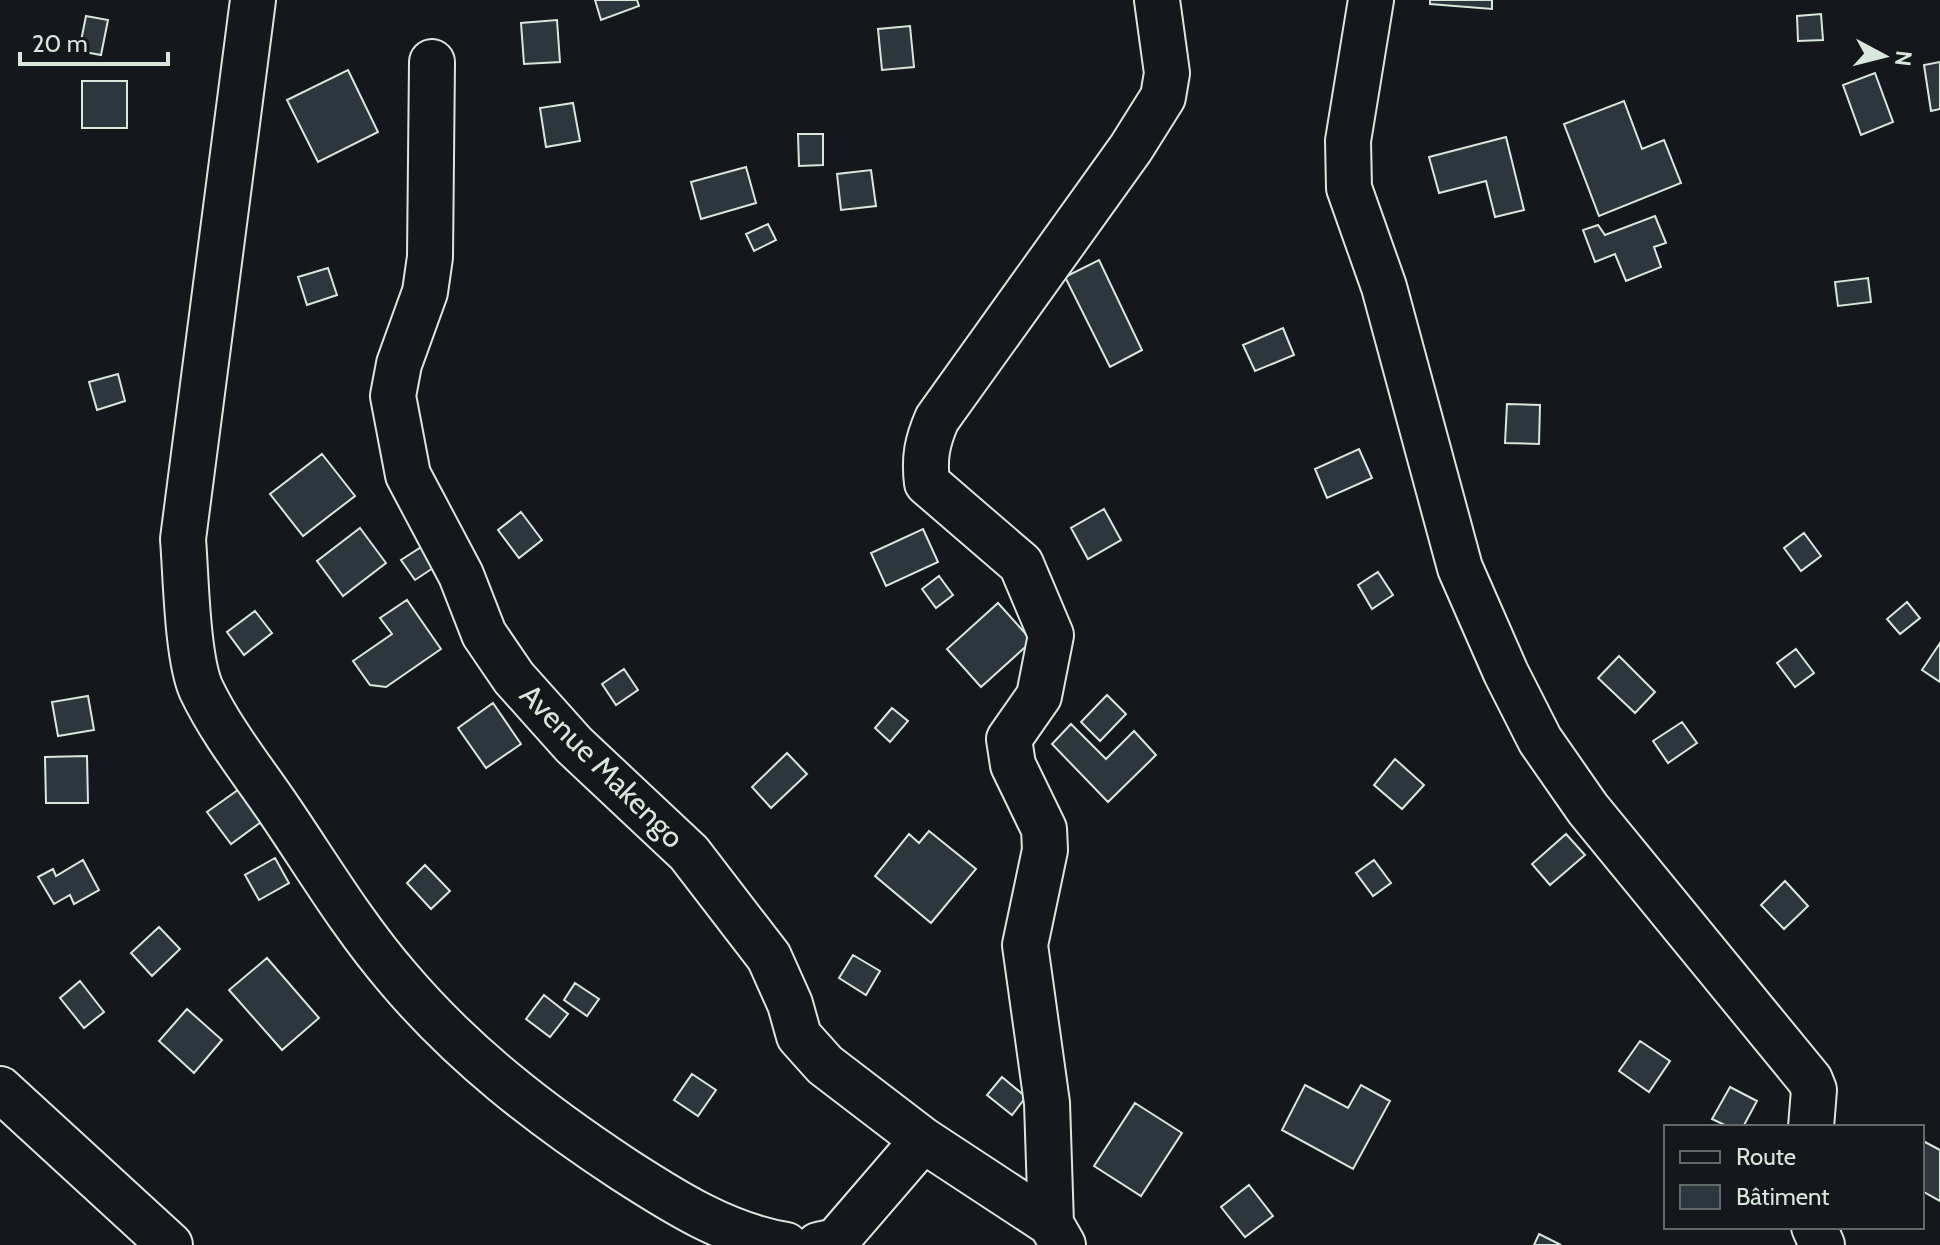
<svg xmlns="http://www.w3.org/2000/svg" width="1940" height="1245" viewBox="0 0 1940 1245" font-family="Cabin,sans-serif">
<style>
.building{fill:#2c363c;stroke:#d8e6dc;stroke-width:2}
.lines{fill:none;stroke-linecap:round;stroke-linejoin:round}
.minor-casing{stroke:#d8e6dc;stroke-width:48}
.minor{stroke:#14181c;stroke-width:44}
.labels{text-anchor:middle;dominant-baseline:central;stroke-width:6;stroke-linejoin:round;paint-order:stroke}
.street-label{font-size:30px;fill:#d8e6dc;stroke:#14181c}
</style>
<rect width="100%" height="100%" fill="#14181c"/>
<path class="building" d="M 595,0 L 637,0 L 639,6 L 601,20 Z
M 1430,0 L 1492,0 L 1492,9 L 1430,4 Z
M 1821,14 L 1823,40 L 1798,41 L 1797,16 Z
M 86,16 L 108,20 L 101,55 L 79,51 Z
M 557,20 L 560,62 L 524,64 L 521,23 Z
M 910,26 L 914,67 L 882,70 L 878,29 Z
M 1940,62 L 1940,109 L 1931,111 L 1924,65 Z
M 348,70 L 378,132 L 318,162 L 287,100 Z
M 1875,73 L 1893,122 L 1861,135 L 1843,85 Z
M 82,81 L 127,81 L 127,128 L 82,128 Z
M 1624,101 L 1642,149 L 1664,140 L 1681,183 L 1599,216 L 1564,124 Z
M 573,103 L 580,141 L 546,147 L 540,108 Z
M 798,134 L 823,134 L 823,165 L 799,166 Z
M 1506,137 L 1524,210 L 1495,217 L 1486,181 L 1439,193 L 1429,157 Z
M 746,167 L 756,203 L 701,219 L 691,182 Z
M 871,170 L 876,206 L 841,210 L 837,174 Z
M 1655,216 L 1666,243 L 1654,247 L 1661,267 L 1626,281 L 1615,254 L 1595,262 L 1583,230 L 1598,225 L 1605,235 Z
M 768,224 L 776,240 L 754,251 L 746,234 Z
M 1099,260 L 1142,350 L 1110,367 L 1065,277 Z
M 328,268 L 337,295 L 307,305 L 298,277 Z
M 1868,278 L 1871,302 L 1838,306 L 1835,282 Z
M 1283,328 L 1294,355 L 1255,371 L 1243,345 Z
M 118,374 L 125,401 L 97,410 L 89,382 Z
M 1507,404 L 1540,405 L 1539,444 L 1505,443 Z
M 1359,449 L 1372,478 L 1327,498 L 1315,469 Z
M 322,454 L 355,496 L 303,536 L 270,494 Z
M 1104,509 L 1121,540 L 1088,559 L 1071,528 Z
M 521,512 L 542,540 L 519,558 L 498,530 Z
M 360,528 L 386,563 L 343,596 L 317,561 Z
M 923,529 L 938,562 L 886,586 L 871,553 Z
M 1804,533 L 1821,556 L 1801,571 L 1784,548 Z
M 426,544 L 439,564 L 415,580 L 401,560 Z
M 1378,572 L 1393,595 L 1372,609 L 1358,585 Z
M 939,576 L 953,595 L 936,608 L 922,589 Z
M 407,600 L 441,649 L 386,687 L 370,685 L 353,661 L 392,634 L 380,618 Z
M 1907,602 L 1920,618 L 1900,634 L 1887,619 Z
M 998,603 L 1032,641 L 981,687 L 947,649 Z
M 255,611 L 272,633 L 244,655 L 227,632 Z
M 1940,643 L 1940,682 L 1922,670 Z
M 1796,649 L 1814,673 L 1795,687 L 1777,663 Z
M 1619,656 L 1655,692 L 1635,713 L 1598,678 Z
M 624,669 L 638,690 L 616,705 L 602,684 Z
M 1107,695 L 1126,714 L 1100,741 L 1081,722 Z
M 88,696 L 94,730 L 58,736 L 52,702 Z
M 493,703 L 521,744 L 486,768 L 458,728 Z
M 892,708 L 908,721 L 890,742 L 875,728 Z
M 1682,722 L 1697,743 L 1668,763 L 1653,741 Z
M 1071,724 L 1106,759 L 1134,731 L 1156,755 L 1108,802 L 1052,744 Z
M 787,753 L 807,774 L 771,808 L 752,787 Z
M 87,756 L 88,803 L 46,803 L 45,757 Z
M 1395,759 L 1424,785 L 1402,809 L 1374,785 Z
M 245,785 L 268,817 L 231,844 L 207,812 Z
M 929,831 L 976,869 L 931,923 L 875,876 L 909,834 L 919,843 Z
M 1566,834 L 1585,855 L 1550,885 L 1532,864 Z
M 275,858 L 289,883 L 259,900 L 245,875 Z
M 83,860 L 99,890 L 74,904 L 70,895 L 54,904 L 38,877 L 53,869 L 56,876 Z
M 1374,860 L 1391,883 L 1373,896 L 1356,873 Z
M 425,865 L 450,891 L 431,909 L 407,883 Z
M 1785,881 L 1808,906 L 1784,929 L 1761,905 Z
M 159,927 L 180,949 L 152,976 L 131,953 Z
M 853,955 L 880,971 L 866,995 L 839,978 Z
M 267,958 L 319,1018 L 282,1050 L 229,990 Z
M 80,981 L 104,1012 L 84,1028 L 60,998 Z
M 575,983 L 599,999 L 587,1016 L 564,1000 Z
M 544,995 L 568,1014 L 550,1037 L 526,1019 Z
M 187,1009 L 222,1040 L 194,1073 L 159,1041 Z
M 1640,1041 L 1670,1061 L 1649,1092 L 1619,1071 Z
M 692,1074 L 716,1090 L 698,1116 L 674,1100 Z
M 1002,1077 L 1026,1097 L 1012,1115 L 987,1095 Z
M 1305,1085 L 1348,1108 L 1361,1085 L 1390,1101 L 1353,1169 L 1282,1130 Z
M 1730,1087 L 1757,1101 L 1743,1127 L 1729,1127 L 1712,1119 Z
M 1135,1103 L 1182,1133 L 1141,1196 L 1094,1166 Z
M 1923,1141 L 1940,1150 L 1940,1201 L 1922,1191 Z
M 1249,1185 L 1273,1216 L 1245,1237 L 1221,1207 Z
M 1539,1234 L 1561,1245 L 1534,1245 Z"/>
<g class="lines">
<g class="minor-casing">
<path id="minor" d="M 253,0 L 183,539 C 186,576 187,657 201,689 C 222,733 253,771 280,811 C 318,867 353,926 398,978 C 462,1054 541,1115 623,1169 C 674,1202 726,1235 786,1245
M 1371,0 L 1348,141 L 1349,188 L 1384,287 L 1460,568 L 1506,673 L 1540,740 L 1588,809 L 1810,1080 L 1814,1090 L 1811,1127
M 432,62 L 430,257 L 425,292 L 399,364 L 393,396 L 408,475 L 461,575 L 484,634 L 514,678 L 574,745 L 689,853 L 769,957 L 790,1004 L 799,1036 L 825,1065 L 923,1140 L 1051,1224 L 1063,1245
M 0,1089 L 170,1245
M 1051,1224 L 1047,1103 L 1025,945 L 1045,850 L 1044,829 L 1013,765 L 1009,739 L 1039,696 L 1051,635 L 1021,564 L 927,483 C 924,458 927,442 937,419 L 1131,148 L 1163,97 L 1167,73 L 1157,0
M 1814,1227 L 1822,1245
M 818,1245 L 836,1241 L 923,1140"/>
</g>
<use href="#minor" class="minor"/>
</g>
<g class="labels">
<g class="street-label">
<text transform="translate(602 766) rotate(45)">Avenue Makengo</text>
</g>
</g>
<rect x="1664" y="1125" width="260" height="104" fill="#14181c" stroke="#626a69" stroke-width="2"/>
<rect x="1680" y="1151" width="40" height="12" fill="#14181c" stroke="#626a69" stroke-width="2"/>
<text x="1736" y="1165" font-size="24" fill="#d8e6dc">Route</text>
<rect x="1680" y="1185" width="40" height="24" fill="#2c363c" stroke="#626a69" stroke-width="2"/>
<text x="1736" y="1205" font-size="24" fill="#d8e6dc">Bâtiment</text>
<g transform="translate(1884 56) rotate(97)" stroke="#14181c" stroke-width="6" paint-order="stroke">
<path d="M0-6L14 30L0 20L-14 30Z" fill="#d8e6dc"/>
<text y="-12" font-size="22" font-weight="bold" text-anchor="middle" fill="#d8e6dc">N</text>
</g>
<path d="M20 52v12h148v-12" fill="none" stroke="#d8e6dc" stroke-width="4"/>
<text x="32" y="52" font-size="24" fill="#d8e6dc" stroke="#14181c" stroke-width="6" paint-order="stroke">20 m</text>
</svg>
